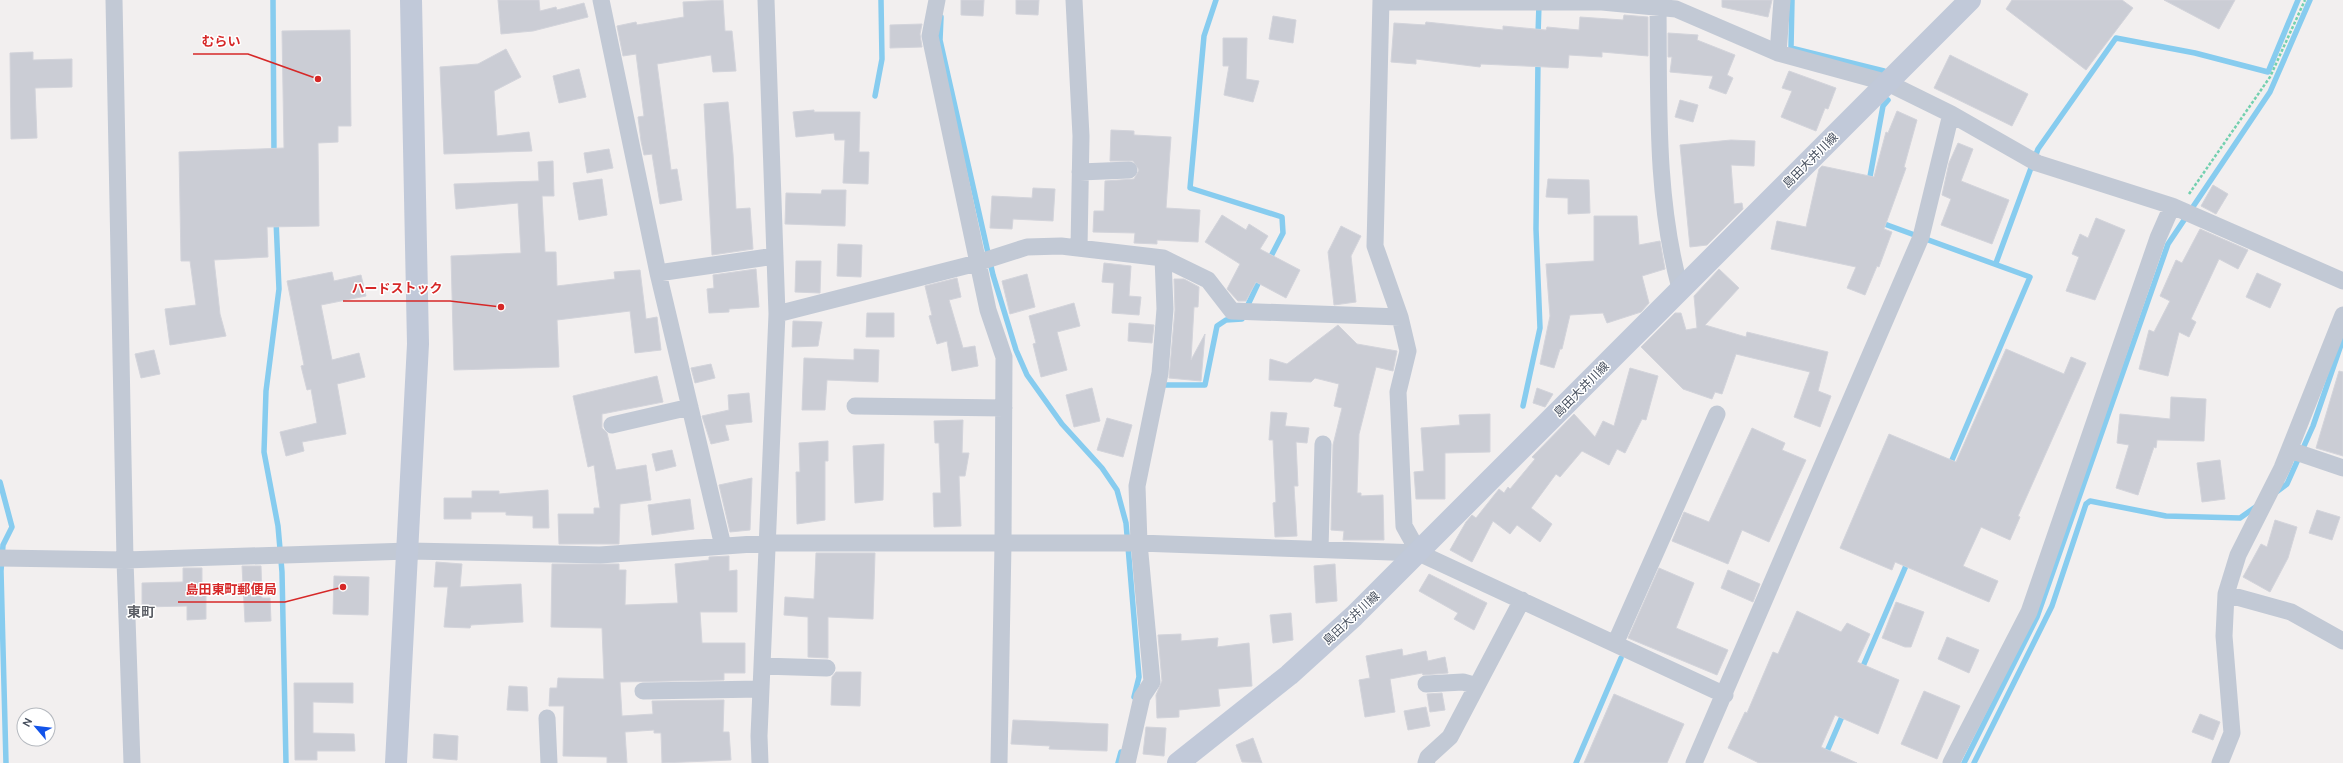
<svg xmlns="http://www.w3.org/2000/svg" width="2343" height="763" viewBox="0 0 2343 763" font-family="Ubuntu,'Noto Sans JP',sans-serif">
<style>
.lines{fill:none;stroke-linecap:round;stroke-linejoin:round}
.stream{stroke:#87ccef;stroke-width:5.5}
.building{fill:#cbcdd5;stroke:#d3d4db}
.path{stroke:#73d0af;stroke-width:2.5;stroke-dasharray:3 2;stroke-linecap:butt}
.street{stroke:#c2c9d5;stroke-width:17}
.secondary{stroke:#c1c9d9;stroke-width:22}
.labels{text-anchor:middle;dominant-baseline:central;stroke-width:3;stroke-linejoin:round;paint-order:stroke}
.street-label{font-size:12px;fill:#464f5e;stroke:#fff}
.quarter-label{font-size:14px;font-weight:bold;fill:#5b5e65;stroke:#fff}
.leader{fill:none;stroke:#d62828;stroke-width:1.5}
.callout-dot{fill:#d62828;stroke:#fff;stroke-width:1.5}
.callout-label{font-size:13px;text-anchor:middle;font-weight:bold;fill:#d62828;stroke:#fff;stroke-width:3;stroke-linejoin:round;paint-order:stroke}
</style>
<rect width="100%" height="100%" fill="#f2efef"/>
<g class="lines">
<path class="stream" d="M 273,0 L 274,155
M 1216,0 L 1204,36 L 1190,188 L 1282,217 L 1283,233 L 1268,262
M 1792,0 L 1791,48 L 1884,71
M 941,17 L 940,40 L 993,275 L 1016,350 L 1027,375 L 1062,424 L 1102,468 L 1117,490 L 1126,523 L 1139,677 L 1134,697
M 1538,35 L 1539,4
M 875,96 L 882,59 L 881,0
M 1869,182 L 1883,106 L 1888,100
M 276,220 L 279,289 L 266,391 L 264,452 L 278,526 L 282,572 L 286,763
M 1879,222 L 2030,277 L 1949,467
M 1996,263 L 2038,149 L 2116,38 L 2195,53 L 2268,72 L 2298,0
M 1246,309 L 1261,277
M 1164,385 L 1205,385 L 1217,326 L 1226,320 L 1242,319
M 1523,406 L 1540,328 L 1536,229 L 1538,60
M 0,482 L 12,527 L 3,545 L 1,571 L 6,763
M 2275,493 L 2287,484 L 2313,426 L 2343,339
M 1861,671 L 1908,561
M 1118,763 L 1121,752
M 1576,763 L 1621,658
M 1822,763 L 1844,712
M 1964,763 L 2037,617 L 2168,244 L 2270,92 L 2310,0
M 1974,763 L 2052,606 L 2086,504 L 2090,501 L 2166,516 L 2240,518 L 2257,506"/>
</g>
<path class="building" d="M 498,0 L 539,0 L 540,11 L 556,7 L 557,10 L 584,3 L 588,17 L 533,31 L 501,34 Z
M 723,0 L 725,31 L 732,31 L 736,71 L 713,72 L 711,55 L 657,64 L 671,170 L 677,169 L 682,200 L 660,204 L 652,154 L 644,155 L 641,141 L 638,117 L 644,116 L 636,54 L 623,56 L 617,26 L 636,22 L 637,25 L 684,17 L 683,2 Z
M 961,0 L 984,0 L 983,16 L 961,15 Z
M 1016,0 L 1039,0 L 1038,15 L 1016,14 Z
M 1722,0 L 1772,0 L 1768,17 L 1722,7 Z
M 2012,0 L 2122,0 L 2133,8 L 2086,70 L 2006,9 Z
M 2164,0 L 2235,0 L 2219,29 Z
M 1624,15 L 1648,17 L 1648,56 L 1602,52 L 1602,57 L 1569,55 L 1568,68 L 1481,64 L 1480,67 L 1416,59 L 1416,64 L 1391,62 L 1394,23 L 1425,25 L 1426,22 L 1503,30 L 1503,26 L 1546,30 L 1547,27 L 1579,30 L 1580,17 L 1623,20 Z
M 1273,16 L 1296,20 L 1293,43 L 1269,39 Z
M 922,24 L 920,34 L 922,47 L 890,48 L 890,25 Z
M 350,30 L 351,126 L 338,126 L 338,142 L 318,143 L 319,226 L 267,227 L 268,257 L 214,260 L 220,314 L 226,336 L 170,345 L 165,309 L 196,305 L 190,261 L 181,261 L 179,152 L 284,148 L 282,31 Z
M 1668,33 L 1698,35 L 1697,40 L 1735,55 L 1727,75 L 1733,78 L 1726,94 L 1709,88 L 1713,76 L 1670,72 L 1672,57 L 1668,57 Z
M 1223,38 L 1247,38 L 1246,79 L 1259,81 L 1253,102 L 1224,95 L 1229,66 L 1223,66 Z
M 506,49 L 521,77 L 494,91 L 497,136 L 529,132 L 532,151 L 444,154 L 440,67 L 478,64 Z
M 33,52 L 33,60 L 72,59 L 72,87 L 35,88 L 37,138 L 11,139 L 10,53 Z
M 1950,55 L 2028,94 L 2012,126 L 1934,88 Z
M 579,69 L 586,97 L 559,103 L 553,76 Z
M 1789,71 L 1836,88 L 1828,109 L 1825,108 L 1816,131 L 1781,117 L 1792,91 L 1782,88 Z
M 1680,100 L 1698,105 L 1693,122 L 1675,117 Z
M 728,102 L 733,154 L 736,209 L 750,208 L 753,249 L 712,255 L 704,104 Z
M 814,110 L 814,112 L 860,112 L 859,152 L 869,152 L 868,184 L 843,183 L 845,140 L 835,140 L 834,133 L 796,137 L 793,112 Z
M 1897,111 L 1917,120 L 1904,167 L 1906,168 L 1884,229 L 1892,232 L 1879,267 L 1877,266 L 1865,295 L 1847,288 L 1856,267 L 1771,249 L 1777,221 L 1806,227 L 1819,169 L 1822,166 L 1874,177 L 1886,132 L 1888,133 Z
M 1111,130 L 1134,131 L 1134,135 L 1171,137 L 1166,208 L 1200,210 L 1198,242 L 1157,240 L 1157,244 L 1134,243 L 1135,233 L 1093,232 L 1094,211 L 1104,211 L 1105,181 L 1134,179 L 1139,170 L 1133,161 L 1110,161 Z
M 1731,140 L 1755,141 L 1754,166 L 1731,165 L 1734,204 L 1742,203 L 1743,209 L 1707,245 L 1690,247 L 1680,145 Z
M 1958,143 L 1973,149 L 1961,181 L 2009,200 L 1992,244 L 1941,225 L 1951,199 L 1942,195 L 1949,163 Z
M 609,149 L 613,168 L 587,173 L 584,153 Z
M 553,161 L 554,196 L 542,196 L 545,252 L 556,252 L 557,286 L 615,279 L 614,272 L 640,270 L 646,319 L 657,317 L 661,350 L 635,353 L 630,311 L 557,320 L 559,367 L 454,370 L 451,256 L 521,253 L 518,203 L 456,209 L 454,184 L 539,181 L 538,162 Z
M 602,179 L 607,215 L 579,220 L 573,183 Z
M 1548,179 L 1589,180 L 1590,213 L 1568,214 L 1568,198 L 1546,197 Z
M 2213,185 L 2228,194 L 2216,214 L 2201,206 Z
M 1033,188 L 1055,189 L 1053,221 L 1013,219 L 1012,229 L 990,228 L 992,196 L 1032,198 Z
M 822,190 L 846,190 L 845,226 L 785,224 L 786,193 L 821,194 Z
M 1222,215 L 1246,230 L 1249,224 L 1268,236 L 1260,249 L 1300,270 L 1286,298 L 1256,282 L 1246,301 L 1238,301 L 1227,289 L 1240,264 L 1205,242 Z
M 1594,216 L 1637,216 L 1639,245 L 1660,241 L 1665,269 L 1642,276 L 1649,303 L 1641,312 L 1607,323 L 1603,313 L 1570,315 L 1562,349 L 1560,349 L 1554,368 L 1540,364 L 1550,316 L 1546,264 L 1594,261 Z
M 2096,218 L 2125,230 L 2095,300 L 2066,291 L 2079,257 L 2072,254 L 2080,234 L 2088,238 Z
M 1341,226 L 1361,236 L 1351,256 L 1356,302 L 1334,305 L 1328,252 Z
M 2200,229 L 2248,250 L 2238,269 L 2219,259 L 2191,319 L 2196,322 L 2189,337 L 2179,332 L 2168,376 L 2139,369 L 2149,330 L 2154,332 L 2170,301 L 2160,296 L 2176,260 L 2182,263 Z
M 838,244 L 862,245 L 861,277 L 837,276 Z
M 796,261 L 821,261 L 820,293 L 795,292 Z
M 1104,263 L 1131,266 L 1129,296 L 1141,297 L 1139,315 L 1112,313 L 1114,283 L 1102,282 Z
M 756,269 L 759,307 L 729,309 L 729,312 L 709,313 L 707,289 L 714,288 L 713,275 Z
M 1719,269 L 1739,288 L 1705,325 L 1746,337 L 1747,332 L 1828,352 L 1818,391 L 1831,396 L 1820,427 L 1794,417 L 1810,372 L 1736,354 L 1722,394 L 1715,392 L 1712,399 L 1683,389 L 1641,347 L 1675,313 L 1681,313 L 1686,330 L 1697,328 L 1694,296 Z
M 332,272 L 334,281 L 361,275 L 366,296 L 321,305 L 332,360 L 359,353 L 365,377 L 337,384 L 346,434 L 302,442 L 304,451 L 286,456 L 280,432 L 317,423 L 311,389 L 307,390 L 301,366 L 304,365 L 287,281 Z
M 2257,273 L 2281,284 L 2270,308 L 2246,297 Z
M 1027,274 L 1035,307 L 1010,314 L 1002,281 Z
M 957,278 L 961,297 L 949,300 L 963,348 L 975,346 L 978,366 L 952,371 L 947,341 L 937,344 L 929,316 L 932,315 L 925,286 Z
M 1174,279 L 1184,279 L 1199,287 L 1198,307 L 1194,307 L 1191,360 L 1205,334 L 1201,381 L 1169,378 L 1175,310 Z
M 1074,303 L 1080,326 L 1057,332 L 1067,370 L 1041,377 L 1033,344 L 1036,343 L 1029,316 Z
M 867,313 L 894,313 L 894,337 L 866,337 Z
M 793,321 L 822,322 L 818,346 L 792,347 Z
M 1129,323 L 1154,325 L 1152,343 L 1128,341 Z
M 1338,325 L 1357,344 L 1397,351 L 1393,371 L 1376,367 L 1359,434 L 1357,493 L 1361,493 L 1361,496 L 1383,495 L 1384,540 L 1343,540 L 1344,531 L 1331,530 L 1333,445 L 1342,408 L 1334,406 L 1339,384 L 1315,378 L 1311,382 L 1269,380 L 1270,359 L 1287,364 Z
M 854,349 L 879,350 L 878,382 L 827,380 L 825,410 L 802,410 L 804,358 L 854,360 Z
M 2006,349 L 2064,374 L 2071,357 L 2086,363 L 2018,516 L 2020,517 L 2010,540 L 1981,527 L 1963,566 L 1998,581 L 1989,602 L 1895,562 L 1892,570 L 1840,548 L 1889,434 L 1956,462 Z
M 154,350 L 160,374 L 141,378 L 135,354 Z
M 711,364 L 715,378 L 695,383 L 691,368 Z
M 1630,368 L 1658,376 L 1646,420 L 1642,419 L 1625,453 L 1617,449 L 1609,465 L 1582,451 L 1560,477 L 1556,474 L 1531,508 L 1552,524 L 1540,542 L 1517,525 L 1510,534 L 1493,521 L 1472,562 L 1450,550 L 1466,522 L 1472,515 L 1476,518 L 1499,489 L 1504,493 L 1508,487 L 1510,489 L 1535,459 L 1532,457 L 1574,414 L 1595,437 L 1603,421 L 1614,426 Z
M 2339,371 L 2343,372 L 2343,456 L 2316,448 Z
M 657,376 L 663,402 L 602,414 L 602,428 L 607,433 L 616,470 L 646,465 L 651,500 L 620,504 L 619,544 L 559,544 L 558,514 L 594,514 L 594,508 L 600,508 L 594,465 L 588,467 L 573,396 Z
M 1092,388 L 1100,421 L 1074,427 L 1066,395 Z
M 1537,388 L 1553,394 L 1545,407 L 1533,403 Z
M 749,393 L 752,422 L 725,425 L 729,440 L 711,444 L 702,416 L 729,410 L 728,395 Z
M 2171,397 L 2206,399 L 2204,441 L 2157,440 L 2156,448 L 2154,447 L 2138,495 L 2116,488 L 2129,445 L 2117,443 L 2120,414 L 2170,419 Z
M 1271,412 L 1287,413 L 1285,426 L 1309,428 L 1307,443 L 1296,442 L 1298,486 L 1294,486 L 1297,536 L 1275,537 L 1273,503 L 1276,502 L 1273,440 L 1269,440 Z
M 1490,414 L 1490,452 L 1445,453 L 1445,499 L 1416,499 L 1414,472 L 1424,471 L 1421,428 L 1460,425 L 1459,415 Z
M 1107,418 L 1132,425 L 1123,457 L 1097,450 Z
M 963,420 L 962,453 L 969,453 L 965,476 L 959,476 L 961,526 L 934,527 L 933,493 L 941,493 L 939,443 L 935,443 L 934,421 Z
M 1752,428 L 1785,443 L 1782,450 L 1806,460 L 1769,542 L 1742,530 L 1728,564 L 1672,541 L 1684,512 L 1709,522 Z
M 828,441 L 828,461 L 825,461 L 825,520 L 797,524 L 796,472 L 800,472 L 799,443 Z
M 884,444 L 883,500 L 855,503 L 853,446 Z
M 672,450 L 676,466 L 656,471 L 652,454 Z
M 2220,460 L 2225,499 L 2202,502 L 2197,463 Z
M 752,478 L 750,530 L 730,532 L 719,485 Z
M 548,490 L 549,528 L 533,528 L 533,516 L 506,515 L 506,512 L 471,512 L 471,519 L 444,519 L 444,498 L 472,498 L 472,491 L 499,491 L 499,494 Z
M 690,499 L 694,529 L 652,535 L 648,505 Z
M 2317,510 L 2340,517 L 2332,540 L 2309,533 Z
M 2275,520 L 2297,527 L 2288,558 L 2270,592 L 2243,577 L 2261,544 L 2267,547 Z
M 816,553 L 875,553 L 873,619 L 828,617 L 828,658 L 808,657 L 808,617 L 784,615 L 785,597 L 814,599 Z
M 729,556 L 729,571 L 737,570 L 737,612 L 700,612 L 702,643 L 745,643 L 745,673 L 724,673 L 724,680 L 620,682 L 622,716 L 653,714 L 652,701 L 724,700 L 723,732 L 729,732 L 731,760 L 662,763 L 661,733 L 654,733 L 654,730 L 625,732 L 627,763 L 607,763 L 607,757 L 563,756 L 564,706 L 549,706 L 550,688 L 557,688 L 558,678 L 604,679 L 602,628 L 551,627 L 552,564 L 619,564 L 619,570 L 626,570 L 625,605 L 678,603 L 675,564 L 709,560 L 709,557 Z
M 436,562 L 462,564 L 460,587 L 521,584 L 523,622 L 471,625 L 470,628 L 444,627 L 448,587 L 434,587 Z
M 1335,564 L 1337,601 L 1316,603 L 1314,566 Z
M 242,566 L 261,566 L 262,598 L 270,598 L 271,621 L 245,622 Z
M 183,568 L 202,568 L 202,595 L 206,595 L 206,619 L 187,620 L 187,606 L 142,607 L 142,583 L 183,582 Z
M 1659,568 L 1694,583 L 1676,628 L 1728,650 L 1717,675 L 1628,638 Z
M 1728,570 L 1760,584 L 1753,602 L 1721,588 Z
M 1429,574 L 1487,603 L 1474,630 L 1454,619 L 1458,613 L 1419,591 Z
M 334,576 L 369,577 L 368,615 L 333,614 Z
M 1896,602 L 1924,612 L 1911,647 L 1905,647 L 1882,638 Z
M 1797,611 L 1841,632 L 1847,623 L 1870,634 L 1857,662 L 1899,680 L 1878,734 L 1835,715 L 1821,747 L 1857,763 L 1759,763 L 1728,748 L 1745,712 L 1747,713 L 1773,652 L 1778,654 Z
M 1291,613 L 1293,640 L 1273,643 L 1270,615 Z
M 1181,634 L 1181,641 L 1218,638 L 1217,647 L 1249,643 L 1252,686 L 1218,689 L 1220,706 L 1179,710 L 1179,717 L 1157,718 L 1156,695 L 1162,681 L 1158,635 Z
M 1947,637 L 1979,650 L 1969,673 L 1938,659 Z
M 1402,649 L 1403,656 L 1426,651 L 1428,661 L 1445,657 L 1448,673 L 1423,675 L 1422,673 L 1390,679 L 1395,712 L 1365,717 L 1359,680 L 1370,678 L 1366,656 Z
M 836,672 L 861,672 L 860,706 L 831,705 L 832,677 Z
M 294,683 L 353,683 L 353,703 L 313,702 L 313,733 L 354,734 L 355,751 L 317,751 L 317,760 L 295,760 Z
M 509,686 L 527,687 L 528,711 L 507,710 Z
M 1924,691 L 1960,706 L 1937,759 L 1901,744 Z
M 1442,693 L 1445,710 L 1430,712 L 1427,694 Z
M 1614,694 L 1684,724 L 1667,763 L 1584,763 Z
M 1426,707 L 1430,726 L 1408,730 L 1404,711 Z
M 2200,714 L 2220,722 L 2213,740 L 2192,732 Z
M 1013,720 L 1108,724 L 1107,751 L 1049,749 L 1050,746 L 1011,744 Z
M 1146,727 L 1166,728 L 1164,756 L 1143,754 Z
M 434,734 L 458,736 L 457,760 L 433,758 Z
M 1253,738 L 1262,763 L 1242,762 L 1236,745 Z"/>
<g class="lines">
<path class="path" d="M 2189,194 L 2270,77 L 2305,0"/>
<path class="street" d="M 114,0 L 125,560 L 132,763
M 601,0 L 658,273 L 723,546
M 937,0 L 930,36 L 988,310 L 1004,357 L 1003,544 L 999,763
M 1074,0 L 1081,136 L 1079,248
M 1381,0 L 1375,246 L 1400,317 L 1408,351 L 1398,392 L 1404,526 L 1419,553
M 1381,2 L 1602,2 L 1676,9 L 1778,53 L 1888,83 L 1951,114 L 2037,163 L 2172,206 L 2343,281
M 1658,6 C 1659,100 1655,197 1680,288
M 1778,53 L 1782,0
M 1080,172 L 1129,170
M 658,273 L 775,256
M 777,314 L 977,263 L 1027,247 L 1061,246 L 1163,258 L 1208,280 L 1232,311 L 1400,317
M 855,406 L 1004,408
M 612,425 L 690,407
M 2290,450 L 2343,468
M 1320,549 L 1323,444
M 0,558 L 125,560 L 409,551 L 600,555 L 768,543 L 1139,543 L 1419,553 L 1725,695
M 2226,594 L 2291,612 L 2343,641
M 1615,644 L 1717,414
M 762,666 L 827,668
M 1426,684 L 1463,682 L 1477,686
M 643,691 L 761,689
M 547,718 L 549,763
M 760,763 L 759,736 L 777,314 L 766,0
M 1127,763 L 1142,697 L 1152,682 L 1139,543 L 1137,486 L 1160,373 L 1165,309 L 1163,258
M 1426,763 L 1428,757 L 1450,737 L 1522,600
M 1694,763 L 1921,237 L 1951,114
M 1951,763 L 2029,612 L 2158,238 L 2172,206
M 2220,763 L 2232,733 L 2224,636 L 2226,594 L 2238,555 L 2282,468 L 2343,315"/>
<path class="secondary" d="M 396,763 L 418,344 L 411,0
M 1178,763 L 1289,675 L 1354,616 L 1970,0"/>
</g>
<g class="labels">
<g class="street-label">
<text transform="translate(1810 160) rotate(-45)">島田大井川線</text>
<text transform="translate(1581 389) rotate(-45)">島田大井川線</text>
<text transform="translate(1351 618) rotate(-43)">島田大井川線</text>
</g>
<g class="quarter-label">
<text x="141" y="612">東町</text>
</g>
</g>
<path class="leader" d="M318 79L248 54H193M501 307L450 301H343M343 587L285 602H178"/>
<g class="callout-dot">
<circle cx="318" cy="79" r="4"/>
<circle cx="501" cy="307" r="4"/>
<circle cx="343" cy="587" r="4"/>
</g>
<g class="callout-label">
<text x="221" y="46">むらい</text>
<text x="397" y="293">ハードストック</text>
<text x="231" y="594">島田東町郵便局</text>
</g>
<g transform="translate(36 727) rotate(298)"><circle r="19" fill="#ffffff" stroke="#b5b9bf"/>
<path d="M0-3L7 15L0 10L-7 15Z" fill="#1253e9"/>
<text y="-6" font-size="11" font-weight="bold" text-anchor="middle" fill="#464f5e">N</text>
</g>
</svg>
